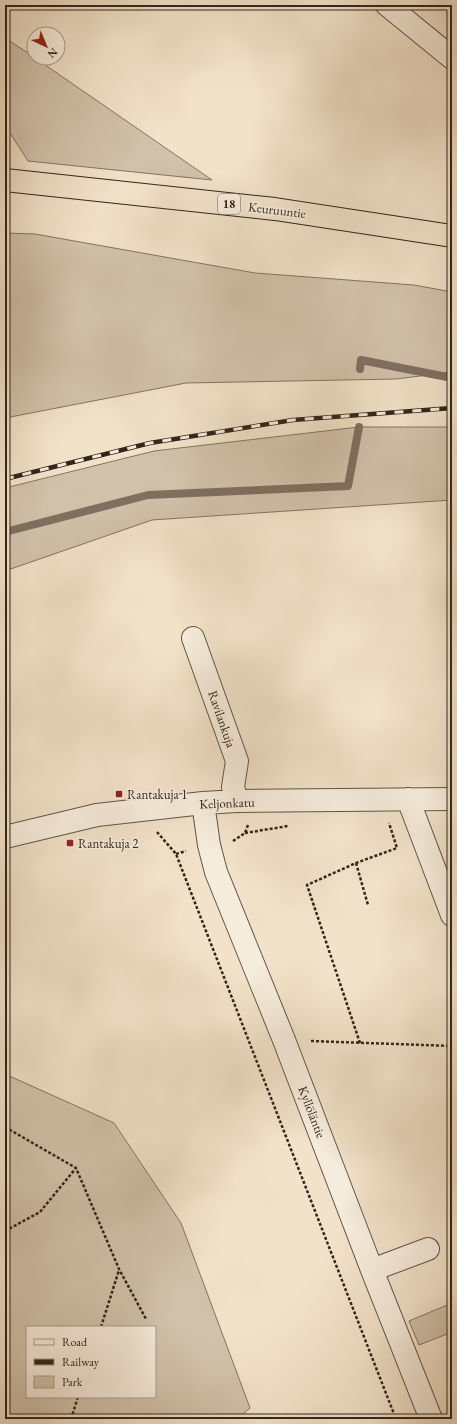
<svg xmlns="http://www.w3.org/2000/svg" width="457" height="1424" viewBox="0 0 457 1424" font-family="'EB Garamond',serif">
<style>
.green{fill:#d1c2ab;stroke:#827462;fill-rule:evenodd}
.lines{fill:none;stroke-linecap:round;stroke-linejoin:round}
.stream{stroke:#7e7060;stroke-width:8}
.minor-casing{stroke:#625446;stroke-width:24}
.highway-casing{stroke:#32251a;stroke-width:24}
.path{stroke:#32251a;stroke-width:2.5;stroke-dasharray:3 2;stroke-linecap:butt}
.minor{stroke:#f6ecdc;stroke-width:22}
.highway{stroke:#f1e2c9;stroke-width:22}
.rail-casing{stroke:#32251a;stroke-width:4.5}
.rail{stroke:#f6ecdc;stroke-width:3;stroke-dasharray:9;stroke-linecap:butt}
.poi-dot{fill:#8f2418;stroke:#f6ecdc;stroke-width:1.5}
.labels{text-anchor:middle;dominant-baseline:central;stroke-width:3;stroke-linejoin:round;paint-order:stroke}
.shield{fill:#f6ecdc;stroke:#6d6154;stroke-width:1}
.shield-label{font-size:12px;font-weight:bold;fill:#32251a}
.street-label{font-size:13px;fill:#32251a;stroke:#f6ecdc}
.poi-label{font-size:13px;fill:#32251a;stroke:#f6ecdc;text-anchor:start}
</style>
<rect width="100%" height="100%" fill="#f1e2c9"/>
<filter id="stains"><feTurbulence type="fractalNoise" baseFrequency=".005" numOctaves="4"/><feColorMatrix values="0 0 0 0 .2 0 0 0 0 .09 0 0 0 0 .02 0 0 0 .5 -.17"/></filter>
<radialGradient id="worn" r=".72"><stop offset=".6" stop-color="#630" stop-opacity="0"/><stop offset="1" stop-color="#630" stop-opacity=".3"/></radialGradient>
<path class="green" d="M 5,38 L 25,51 L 212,180 L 28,161 L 10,133 L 5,133 Z
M 5,233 L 35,234 L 255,273 L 414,285 L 452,292 L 452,372 L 396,379 L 186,383 L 5,418 Z
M 359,427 L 452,427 L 452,500 L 152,520 L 5,571 L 5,488 L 154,451 Z
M 5,1074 L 114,1123 L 181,1223 L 250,1408 L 237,1419 L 5,1419 ZM 27,1327 L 155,1327 L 155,1397 L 27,1397 Z
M 452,1303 L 452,1332 L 419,1345 L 409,1321 Z"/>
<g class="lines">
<path class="stream" d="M 360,369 L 361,360 L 452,378
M 5,532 L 148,495 L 348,486 L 359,427"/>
<g class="minor-casing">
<path id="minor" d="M 387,5 L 452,58
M 193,638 L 237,761 L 233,787 L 237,801
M 408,799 L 452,915
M 203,803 L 209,845 L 216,872 L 284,1040 L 372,1270 L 431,1419
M 5,837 L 97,815 L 203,803 L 237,801 L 452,799
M 372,1270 L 428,1249"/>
</g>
<g class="highway-casing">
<path id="highway" d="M 5,180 L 275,209 L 452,236"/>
</g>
<path class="path" d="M 157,832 L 176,854 L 396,1419
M 245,833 L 288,826
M 233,841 L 245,833 L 248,825
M 176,854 L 186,851
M 356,863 L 368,905
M 311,1041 L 452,1046
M 360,1043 L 307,885 L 356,863 L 397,848 L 389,823
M 5,1127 L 76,1168 L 119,1269 L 146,1319
M 5,1231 L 40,1212 L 76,1168
M 101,1327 L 119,1270
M 71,1419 L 78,1397"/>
<use href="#minor" class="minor"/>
<use href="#highway" class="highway"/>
<g class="rail-casing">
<path id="rail" d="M 5,479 L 150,443 L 293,420 L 452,408"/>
</g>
<use href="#rail" class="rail"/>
</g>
<g class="poi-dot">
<rect x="115" y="790" width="8" height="8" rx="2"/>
<rect x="66" y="839" width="8" height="8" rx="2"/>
</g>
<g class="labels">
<rect class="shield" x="218" y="194" width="22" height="20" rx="3"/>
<g class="shield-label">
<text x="229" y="204">18</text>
</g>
<g class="street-label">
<text transform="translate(277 210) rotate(7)">Keuruuntie</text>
<text transform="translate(222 719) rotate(71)">Ravilankuja</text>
<text transform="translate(227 803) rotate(-2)">Keljonkatu</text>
<text transform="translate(312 1112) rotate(69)">Kyllöläntie</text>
</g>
<g class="poi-label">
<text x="127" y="794">Rantakuja 1</text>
<text x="78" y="843">Rantakuja 2</text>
</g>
</g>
<rect width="457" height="1424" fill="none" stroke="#f1e2c9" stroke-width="20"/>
<rect x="6" y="6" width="445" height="1412" fill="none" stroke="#32251a" stroke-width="2"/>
<rect x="10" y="10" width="437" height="1404" fill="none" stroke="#32251a"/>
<rect x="26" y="1326" width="130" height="72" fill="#f6ecdc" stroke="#a89c8e"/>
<rect x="34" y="1339" width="20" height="6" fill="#f6ecdc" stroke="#a89c8e"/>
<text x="62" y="1346" font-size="12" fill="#32251a">Road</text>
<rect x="34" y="1359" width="20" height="6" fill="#32251a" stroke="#a89c8e"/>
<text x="62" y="1366" font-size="12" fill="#32251a">Railway</text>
<rect x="34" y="1376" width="20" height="12" fill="#d1c2ab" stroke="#a89c8e"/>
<text x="62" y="1386" font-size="12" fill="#32251a">Park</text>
<g transform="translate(46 46) rotate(136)"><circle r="19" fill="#f6ecdc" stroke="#a89c8e"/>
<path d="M0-3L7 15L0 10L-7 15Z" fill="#8f2418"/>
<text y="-6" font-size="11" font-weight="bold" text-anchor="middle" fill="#32251a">N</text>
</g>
<rect width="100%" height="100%" filter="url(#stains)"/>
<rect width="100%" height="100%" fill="url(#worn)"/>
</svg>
